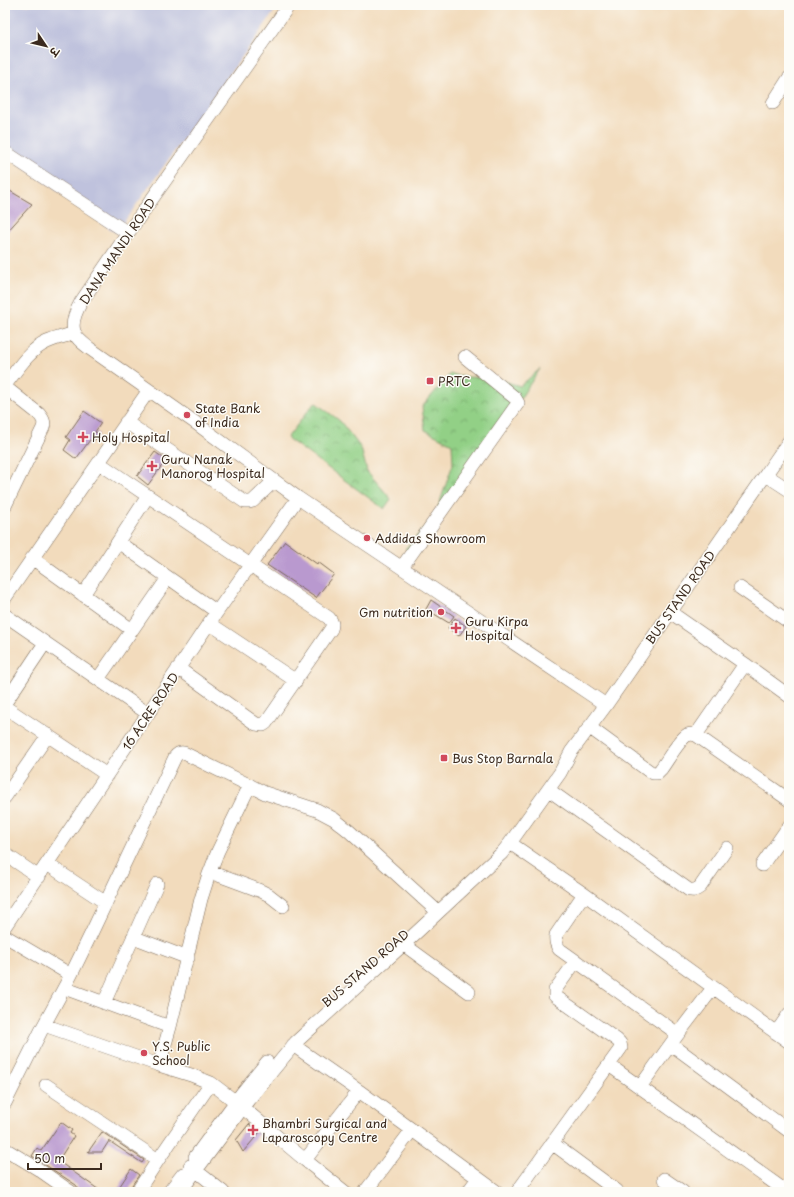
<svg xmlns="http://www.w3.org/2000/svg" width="794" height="1197" viewBox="0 0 794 1197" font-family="'Playpen Sans','Playpen Sans Deva',sans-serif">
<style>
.industrial{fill:#bfc2dd}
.park{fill:url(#park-crowns);stroke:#667d52}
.building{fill:#b999cf}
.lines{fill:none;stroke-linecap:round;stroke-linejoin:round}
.minor-casing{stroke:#7b6855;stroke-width:14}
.minor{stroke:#fff;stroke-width:13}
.poi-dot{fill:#d1495b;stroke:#fdfcf7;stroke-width:1.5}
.labels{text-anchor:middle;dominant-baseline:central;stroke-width:3;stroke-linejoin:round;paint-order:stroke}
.street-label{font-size:12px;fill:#3b2a1e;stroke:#fdfcf7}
.poi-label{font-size:12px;fill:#3b2a1e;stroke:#fdfcf7;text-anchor:start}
</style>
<defs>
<pattern id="park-crowns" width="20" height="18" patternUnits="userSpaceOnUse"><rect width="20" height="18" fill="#92d086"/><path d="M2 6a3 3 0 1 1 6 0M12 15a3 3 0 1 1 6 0" fill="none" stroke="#78a96d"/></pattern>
</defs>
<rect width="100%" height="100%" fill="#fdfcf7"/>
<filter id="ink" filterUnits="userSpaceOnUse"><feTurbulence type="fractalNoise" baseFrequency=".025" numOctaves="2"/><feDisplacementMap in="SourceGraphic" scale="8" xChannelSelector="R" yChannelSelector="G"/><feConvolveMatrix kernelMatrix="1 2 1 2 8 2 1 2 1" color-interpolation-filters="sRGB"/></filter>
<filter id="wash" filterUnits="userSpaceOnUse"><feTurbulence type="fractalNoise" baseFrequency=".012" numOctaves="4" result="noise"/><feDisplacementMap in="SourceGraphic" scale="16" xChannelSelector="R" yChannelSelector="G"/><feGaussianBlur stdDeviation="0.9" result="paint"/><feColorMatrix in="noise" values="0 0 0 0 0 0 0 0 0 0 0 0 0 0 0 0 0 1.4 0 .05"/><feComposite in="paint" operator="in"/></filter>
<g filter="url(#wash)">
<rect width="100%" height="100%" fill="#f2dbbc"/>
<path class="industrial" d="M 5,5 L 279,5 L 116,233 L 5,154 Z"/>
<path class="park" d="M 540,369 L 460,488 L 413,554 L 405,549 L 435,516 L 453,464 L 452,444 L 425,430 L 422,407 L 450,374 L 469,377 L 494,378 L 520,386 Z
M 316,403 L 340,421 L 361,448 L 367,471 L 391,499 L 384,509 L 287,438 L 311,407 Z"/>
<g id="blocks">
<path class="building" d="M 5,188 L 32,204 L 5,234 Z
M 84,411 L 101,423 L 95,432 L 99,434 L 93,442 L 90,440 L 76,459 L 64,450 L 70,440 L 66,437 Z
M 155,452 L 166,460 L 148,485 L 137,476 Z
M 285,541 L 317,564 L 318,562 L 334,574 L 316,598 L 267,565 Z
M 431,600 L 454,616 L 449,623 L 426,609 Z
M 455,618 L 466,626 L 459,636 L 448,628 Z
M 61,1122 L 72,1130 L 70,1133 L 74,1136 L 58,1161 L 102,1192 L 79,1192 L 78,1188 L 76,1185 L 32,1156 L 37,1148 L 41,1151 Z
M 249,1124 L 260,1132 L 243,1152 L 236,1140 Z
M 102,1132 L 144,1160 L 142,1163 L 109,1141 L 102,1152 L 88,1152 Z
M 131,1169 L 139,1175 L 130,1188 L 129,1192 L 116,1192 Z"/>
</g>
</g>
<g filter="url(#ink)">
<use href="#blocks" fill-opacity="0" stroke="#7b6855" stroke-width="1"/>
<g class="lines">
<g class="minor-casing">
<path id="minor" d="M 289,5 L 128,233 L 81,302 C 76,311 70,324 75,334 C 78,340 84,344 89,348 L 193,421 L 298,498 L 606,705
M 773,103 L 789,78
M 5,152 L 128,233
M 5,385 C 17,370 29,350 47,342 C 56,338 66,336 75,333
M 5,387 L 39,414 C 43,419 45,422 43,428 L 5,506
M 126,422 L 245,502 L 249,502 L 253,501 L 274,481
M 99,463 L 329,618 C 332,622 333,624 331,629 L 266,723 L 263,725 L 256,724 L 178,668
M 766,475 L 789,490
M 118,542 L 217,612
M 32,558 L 132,630
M 402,567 L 518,403 L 515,398 L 465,357
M 740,588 L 789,622
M 83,595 L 148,496
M 5,598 L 149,390
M 670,612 L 745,664 L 789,696
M 5,615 L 147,713
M 209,623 L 296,681
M 98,679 L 168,578
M 5,703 L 45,643
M 5,707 L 107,775
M 589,727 L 649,771 L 653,773 L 657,773 L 661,769 C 667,761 679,740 687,735 C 690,734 693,734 696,735 L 789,800
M 696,735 L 745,664
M 549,790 L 689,890 C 694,891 696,890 700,887 L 727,848
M 5,797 L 48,735
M 510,843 L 584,894 L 789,1042
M 5,854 L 39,877
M 47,864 L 106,903
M 762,865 L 789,826
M 210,872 L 261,891 L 269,895 L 283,906
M 584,894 L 556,935 C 555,941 556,944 559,949 L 678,1034
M 5,926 L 209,623 L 298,498
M 5,936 L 71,975 L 44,1025 L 159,1065 L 191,1075 L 211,1083 L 158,1160 L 137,1192
M 133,937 L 188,958
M 403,944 L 469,992
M 71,975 L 91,934 L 175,757 C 178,753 180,752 184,753 L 265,793 L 317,810 L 334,819 L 349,831 L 438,912
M 64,988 L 170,1027
M 104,1003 L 157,884
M 776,1033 L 789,1014
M 671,1044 L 789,1131
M 293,1045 L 359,1091 L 497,1192
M 159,1065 L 170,1027 L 201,899 L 209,874 L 218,851 L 250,785
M 609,1065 L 787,1192
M 211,1083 L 236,1102 L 305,1160 L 345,1192
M 46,1085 L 158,1160
M 640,1087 L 678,1034 L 713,988
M 5,1103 L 44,1025
M 552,1143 L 617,1191
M 5,1149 L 38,1169 L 71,1192
M 195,1157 L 242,1093 L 267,1062
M 305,1160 L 359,1091
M 190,1166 L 223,1192
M 664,1179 L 683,1192
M 169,1192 L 183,1174
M 180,1192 L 249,1099 L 296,1042 L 417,932 L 502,853 L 510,843 L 560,773 L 571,752 L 606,705 L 789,441
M 365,1192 L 412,1130
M 468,1192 L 478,1178
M 517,1192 L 621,1048 L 620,1043 L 617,1040 L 555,996 L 555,990 L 576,961"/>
</g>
<use href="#minor" class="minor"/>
</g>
</g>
<g class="poi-dot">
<rect x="426" y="377" width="8" height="8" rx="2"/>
<circle cx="187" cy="415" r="4"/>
<path d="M81 431h4v4h4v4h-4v4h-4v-4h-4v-4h4z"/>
<path d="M150 460h4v4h4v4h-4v4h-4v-4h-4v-4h4z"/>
<circle cx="367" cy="538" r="4"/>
<circle cx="441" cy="612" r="4"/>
<path d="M454 622h4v4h4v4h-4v4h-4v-4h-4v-4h4z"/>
<rect x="440" y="754" width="8" height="8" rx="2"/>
<circle cx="144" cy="1053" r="4"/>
<path d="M251 1124h4v4h4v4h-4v4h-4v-4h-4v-4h4z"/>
</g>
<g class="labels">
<g class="street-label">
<text transform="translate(117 251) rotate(-56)">DANA MANDI ROAD</text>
<text transform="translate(680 597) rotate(-55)">BUS STAND ROAD</text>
<text transform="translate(150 711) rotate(-56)">16 ACRE ROAD</text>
<text transform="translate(365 968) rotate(-41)">BUS STAND ROAD</text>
</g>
<g class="poi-label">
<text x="438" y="381">PRTC</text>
<text x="195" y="408">State Bank<tspan x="195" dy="14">of India</tspan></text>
<text x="92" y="437">Holy Hospital</text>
<text x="161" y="459">Guru Nanak<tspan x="161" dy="14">Manorog Hospital</tspan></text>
<text x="375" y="538">Addidas Showroom</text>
<text x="433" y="612" text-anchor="end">Gm nutrition</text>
<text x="465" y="621">Guru Kirpa<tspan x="465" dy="14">Hospital</tspan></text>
<text x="452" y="758">Bus Stop Barnala</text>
<text x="152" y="1046">Y.S. Public<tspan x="152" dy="14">School</tspan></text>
<text x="262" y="1123">Bhambri Surgical and<tspan x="262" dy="14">Laparoscopy Centre</tspan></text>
</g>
</g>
<rect width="794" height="1197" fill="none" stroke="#fdfcf7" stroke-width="20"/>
<g transform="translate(46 46) rotate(125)" stroke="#fdfcf7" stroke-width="3" paint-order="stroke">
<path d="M0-3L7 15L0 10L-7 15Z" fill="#3b2a1e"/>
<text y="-6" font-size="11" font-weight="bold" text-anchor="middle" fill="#3b2a1e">उ</text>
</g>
<path d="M28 1163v6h73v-6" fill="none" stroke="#3b2a1e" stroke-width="2"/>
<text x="34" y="1163" font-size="12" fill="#3b2a1e" stroke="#fdfcf7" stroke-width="3" paint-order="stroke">50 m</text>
</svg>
